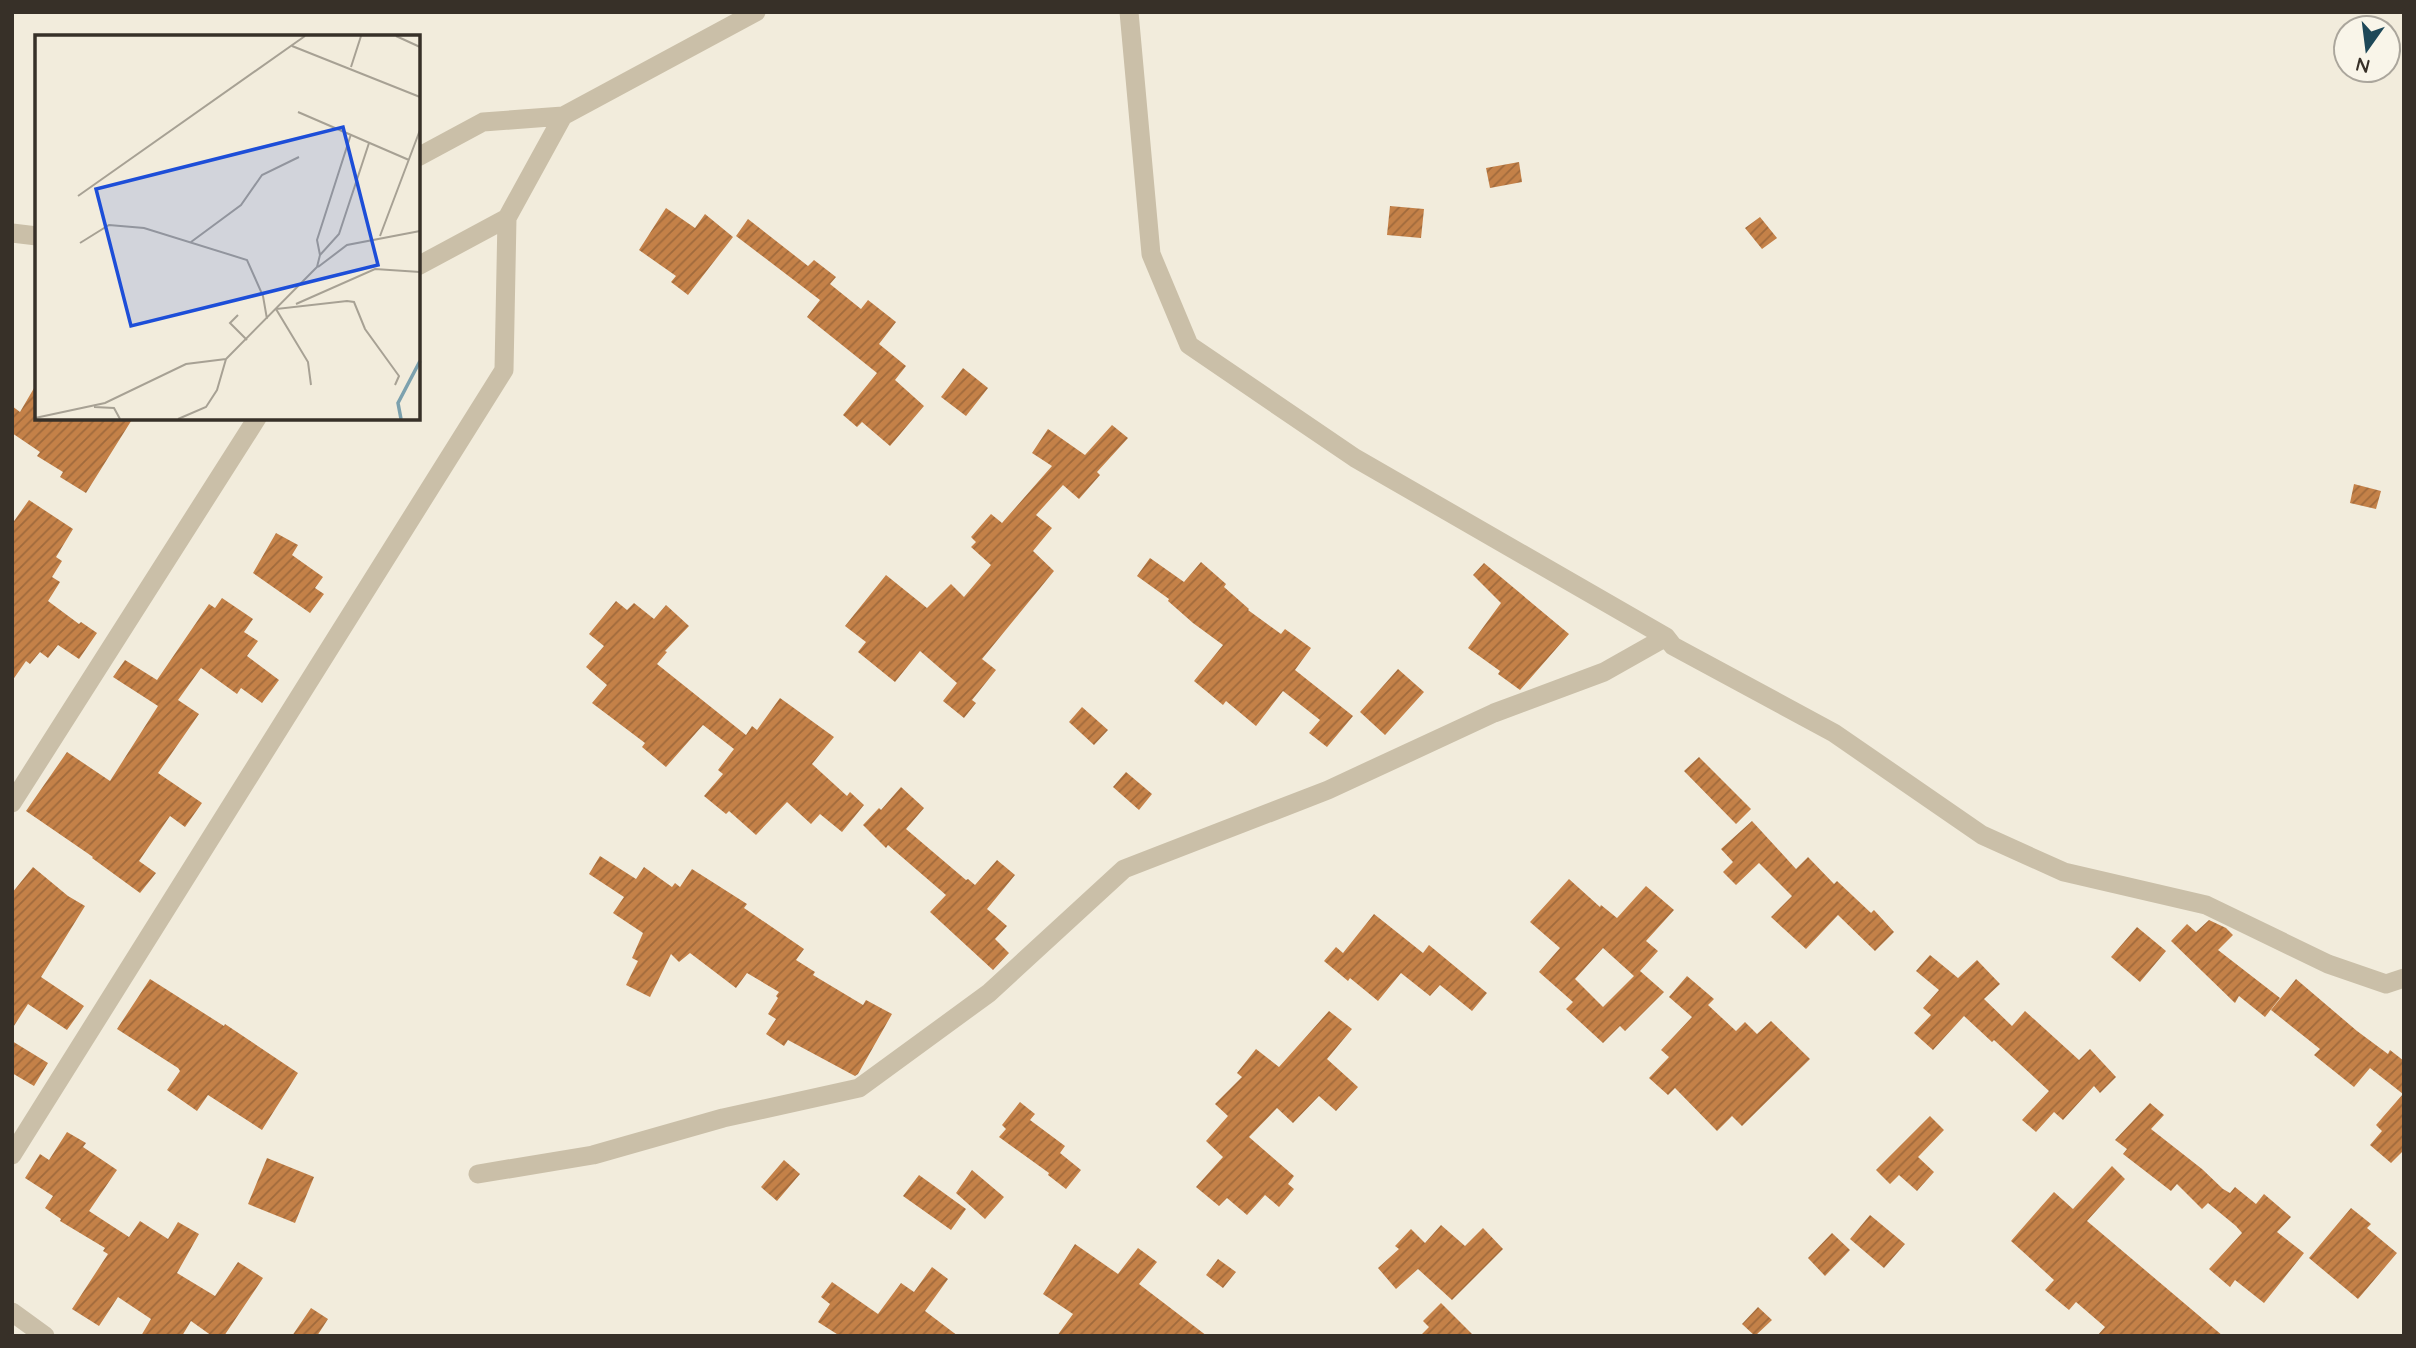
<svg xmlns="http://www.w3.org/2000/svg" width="2416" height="1348" viewBox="0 0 2416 1348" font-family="Quicksand,sans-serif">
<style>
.building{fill:url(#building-hatch);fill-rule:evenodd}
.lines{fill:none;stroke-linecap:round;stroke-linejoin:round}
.minor{stroke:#cabfa8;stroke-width:19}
.inset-river{fill:none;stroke:#7ca1ae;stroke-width:3.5}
.inset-road{fill:none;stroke:#a7a194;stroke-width:2}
.view{fill:#1d4ed8;fill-opacity:0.15;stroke:#1d4ed8;stroke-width:3.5}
.inset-edge{fill:none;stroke:#373028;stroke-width:3.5}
</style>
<defs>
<pattern id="building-hatch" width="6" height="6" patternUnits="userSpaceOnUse" patternTransform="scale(1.75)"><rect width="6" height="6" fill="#c48148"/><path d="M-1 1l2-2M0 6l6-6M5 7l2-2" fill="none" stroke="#a06a3c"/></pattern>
</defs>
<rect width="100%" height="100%" fill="#f2ecdc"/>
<path class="building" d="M 1519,162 L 1522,182 L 1490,188 L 1486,168 Z
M 1390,206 L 1424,209 L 1421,238 L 1387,235 Z
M 666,208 L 695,228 L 705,214 L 733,237 L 688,295 L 671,282 L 676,276 L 639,250 Z
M 1760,217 L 1777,238 L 1762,249 L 1745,228 Z
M 748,219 L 808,266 L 814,260 L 836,277 L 830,284 L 861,309 L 868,300 L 896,322 L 879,344 L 906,366 L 895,380 L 924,406 L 890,446 L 862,422 L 857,427 L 843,415 L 877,373 L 807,317 L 820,300 L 736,236 Z
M 963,368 L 988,388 L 966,416 L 941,397 Z
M 37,383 L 37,418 L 133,418 L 86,493 L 60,477 L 63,472 L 37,456 L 40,452 L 12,433 L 12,406 L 20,412 Z
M 1112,425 L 1128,438 L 1097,472 L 1100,475 L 1079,499 L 1063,485 L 1036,515 L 1052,528 L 1033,551 L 1054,571 L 982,659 L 996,670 L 972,700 L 976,703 L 964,718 L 943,701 L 957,683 L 920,651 L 895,682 L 858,652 L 866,642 L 845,626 L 886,575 L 927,608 L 951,584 L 964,597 L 991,565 L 971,547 L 976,542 L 971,537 L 991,514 L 1002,523 L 1052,466 L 1032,453 L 1048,429 L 1085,455 Z
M 2354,484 L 2381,491 L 2376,509 L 2350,503 Z
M 29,500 L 73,529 L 56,557 L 62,561 L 52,577 L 60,582 L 48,601 L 79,624 L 81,622 L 97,633 L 79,659 L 58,645 L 48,658 L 40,652 L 30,664 L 26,661 L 12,681 L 12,524 Z
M 276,533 L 298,545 L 292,555 L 323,577 L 315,588 L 324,594 L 310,613 L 253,573 Z
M 1150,558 L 1184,582 L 1201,562 L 1226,584 L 1224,587 L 1249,609 L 1248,610 L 1281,634 L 1285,629 L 1311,648 L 1295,670 L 1353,716 L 1327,747 L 1309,733 L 1320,720 L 1283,691 L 1256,726 L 1226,701 L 1223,705 L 1194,681 L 1223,645 L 1193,623 L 1168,601 L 1169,599 L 1137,576 Z
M 1484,563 L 1569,634 L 1520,690 L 1498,674 L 1500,671 L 1468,648 L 1501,603 L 1473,575 Z
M 222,598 L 253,619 L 244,632 L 258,641 L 247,656 L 279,680 L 262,703 L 241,688 L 237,694 L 201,668 L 178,700 L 199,714 L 158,773 L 202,803 L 185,827 L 170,816 L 139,861 L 156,873 L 140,893 L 92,858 L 93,857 L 26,811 L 67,752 L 110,781 L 158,706 L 113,677 L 125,660 L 157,680 L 209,604 L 215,608 Z
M 616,601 L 627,610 L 634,603 L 654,619 L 666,605 L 689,626 L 665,651 L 667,652 L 657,664 L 746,735 L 752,726 L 757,730 L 780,698 L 834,737 L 812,764 L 847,796 L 850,792 L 864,805 L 842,832 L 820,814 L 811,824 L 787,802 L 756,835 L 729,811 L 726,814 L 704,796 L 723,774 L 718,770 L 734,749 L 703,725 L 666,767 L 642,747 L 645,743 L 592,703 L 607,685 L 586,667 L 604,646 L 589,634 Z
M 1398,669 L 1424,692 L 1385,735 L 1360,712 Z
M 1082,707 L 1108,730 L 1094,745 L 1069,722 Z
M 1699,757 L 1751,809 L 1736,824 L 1684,771 Z
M 1126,772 L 1152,794 L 1139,810 L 1113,787 Z
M 901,787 L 924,808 L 906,829 L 966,880 L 968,879 L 975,885 L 997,860 L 1015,875 L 987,909 L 1007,926 L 995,939 L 1009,953 L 993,970 L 930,912 L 946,895 L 888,845 L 886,848 L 863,825 L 879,808 L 881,810 Z
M 1752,821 L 1796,869 L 1808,857 L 1834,884 L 1837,881 L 1871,913 L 1874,910 L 1894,932 L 1875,951 L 1838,915 L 1806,949 L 1771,917 L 1792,896 L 1759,863 L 1736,885 L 1723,872 L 1733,862 L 1721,849 Z
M 600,856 L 636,879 L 644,867 L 672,887 L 675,883 L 680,887 L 692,869 L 747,904 L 744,908 L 804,949 L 796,960 L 815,972 L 813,975 L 863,1005 L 866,1000 L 892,1014 L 858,1074 L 855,1076 L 788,1040 L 784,1046 L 766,1034 L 776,1019 L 768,1014 L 778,998 L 776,996 L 779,992 L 747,973 L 736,988 L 690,953 L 679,962 L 671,954 L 650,997 L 626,985 L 638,961 L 632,958 L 643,933 L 613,913 L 624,897 L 589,874 Z
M 33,867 L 68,896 L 85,906 L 41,977 L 84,1006 L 67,1030 L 28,1004 L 12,1029 L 12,893 Z
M 1569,879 L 1600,907 L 1601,905 L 1617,918 L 1646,886 L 1674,910 L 1646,941 L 1658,951 L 1640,971 L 1664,992 L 1625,1031 L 1620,1026 L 1603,1043 L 1566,1009 L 1573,1002 L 1539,972 L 1560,948 L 1530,922 ZM 1603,948 L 1634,976 L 1603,1007 L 1575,979 Z
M 1374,914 L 1423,953 L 1429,945 L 1487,993 L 1472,1011 L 1440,985 L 1430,996 L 1401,973 L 1378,1001 L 1350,978 L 1348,981 L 1324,961 L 1336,947 L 1343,953 Z
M 2209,920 L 2226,928 L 2233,935 L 2218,950 L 2280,998 L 2265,1017 L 2239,996 L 2235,1003 L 2171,941 L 2187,924 L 2196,932 Z
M 2137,927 L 2166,951 L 2140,982 L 2111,957 Z
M 1930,955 L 1958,978 L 1977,960 L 2000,984 L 1984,999 L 2012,1026 L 2025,1011 L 2079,1060 L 2090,1049 L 2116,1077 L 2100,1093 L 2094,1086 L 2063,1120 L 2054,1112 L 2036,1132 L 2022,1120 L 2049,1091 L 1994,1040 L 1992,1042 L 1964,1016 L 1933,1050 L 1914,1033 L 1931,1015 L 1923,1008 L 1939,990 L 1916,971 Z
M 1687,976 L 1714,999 L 1708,1005 L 1736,1031 L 1745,1022 L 1757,1034 L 1771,1021 L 1810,1059 L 1742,1126 L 1732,1116 L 1717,1131 L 1675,1088 L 1668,1095 L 1649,1078 L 1669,1057 L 1661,1050 L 1692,1017 L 1669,997 Z
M 150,979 L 224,1026 L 225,1024 L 298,1073 L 262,1130 L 208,1095 L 197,1111 L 167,1090 L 180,1071 L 178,1068 L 117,1029 Z
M 2296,979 L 2357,1031 L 2388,1054 L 2390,1050 L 2404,1061 L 2404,1150 L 2391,1163 L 2370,1145 L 2382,1131 L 2376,1125 L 2403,1094 L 2370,1068 L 2354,1087 L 2314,1055 L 2320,1049 L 2271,1010 Z
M 1329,1011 L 1352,1029 L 1327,1059 L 1358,1087 L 1336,1111 L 1319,1096 L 1293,1123 L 1277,1108 L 1249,1137 L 1294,1176 L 1288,1184 L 1294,1189 L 1279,1207 L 1265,1195 L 1247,1215 L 1227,1198 L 1219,1206 L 1196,1187 L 1223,1157 L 1206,1141 L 1228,1116 L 1215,1104 L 1242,1077 L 1237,1073 L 1256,1049 L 1279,1067 Z
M 12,1041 L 48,1063 L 34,1086 L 12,1073 Z
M 1020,1102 L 1035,1114 L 1030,1120 L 1065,1146 L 1060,1153 L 1081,1170 L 1066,1189 L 1048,1175 L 1049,1173 L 999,1137 L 1006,1129 L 1002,1125 Z
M 2150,1103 L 2164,1115 L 2151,1129 L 2202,1169 L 2223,1189 L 2230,1193 L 2235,1187 L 2256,1204 L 2264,1194 L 2291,1217 L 2277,1232 L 2304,1253 L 2264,1303 L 2235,1280 L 2230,1287 L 2209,1269 L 2242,1233 L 2236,1226 L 2208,1203 L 2202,1209 L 2177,1184 L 2171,1191 L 2123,1154 L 2127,1149 L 2115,1140 Z
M 1930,1116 L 1944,1130 L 1918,1157 L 1934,1172 L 1917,1191 L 1899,1175 L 1890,1184 L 1876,1170 Z
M 67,1132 L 86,1143 L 83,1147 L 117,1170 L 89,1211 L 129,1237 L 140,1221 L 168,1239 L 178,1222 L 199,1234 L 177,1273 L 215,1296 L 238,1262 L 263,1278 L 224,1336 L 212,1336 L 191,1321 L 182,1336 L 141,1336 L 151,1319 L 118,1297 L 99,1326 L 72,1309 L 108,1254 L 103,1251 L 105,1248 L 60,1221 L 61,1219 L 45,1208 L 53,1196 L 25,1178 L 40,1154 L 49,1160 Z
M 267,1158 L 314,1177 L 295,1223 L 248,1204 Z
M 784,1160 L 800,1174 L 777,1201 L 761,1187 Z
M 2112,1166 L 2125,1179 L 2087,1221 L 2223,1336 L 2097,1336 L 2105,1327 L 2076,1302 L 2069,1310 L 2045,1290 L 2054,1280 L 2011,1241 L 2054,1192 L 2073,1209 Z
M 972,1170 L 1004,1197 L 985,1219 L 956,1193 Z
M 919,1175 L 966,1209 L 951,1230 L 903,1196 Z
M 2351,1208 L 2371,1224 L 2367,1228 L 2397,1253 L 2358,1299 L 2309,1258 Z
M 1870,1215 L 1905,1244 L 1884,1268 L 1850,1239 Z
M 1441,1225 L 1465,1246 L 1483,1228 L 1503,1249 L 1452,1300 L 1418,1269 L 1396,1289 L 1378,1268 L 1399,1249 L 1395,1246 L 1411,1229 L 1425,1243 Z
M 1832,1233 L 1850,1250 L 1825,1276 L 1808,1258 Z
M 1075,1244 L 1118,1274 L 1138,1248 L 1157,1262 L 1139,1284 L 1207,1336 L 1057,1336 L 1073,1314 L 1043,1294 Z
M 1218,1259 L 1236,1272 L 1223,1288 L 1206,1275 Z
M 932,1267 L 948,1279 L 925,1311 L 958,1336 L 840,1336 L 818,1322 L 830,1304 L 821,1297 L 832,1282 L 878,1314 L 901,1283 L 914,1292 Z
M 1441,1303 L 1474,1336 L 1420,1336 L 1429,1327 L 1423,1321 Z
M 1758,1307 L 1772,1320 L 1755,1336 L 1742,1324 Z
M 311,1308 L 328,1319 L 317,1336 L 292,1336 Z"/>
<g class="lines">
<path class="minor" d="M 1129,12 L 1151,254 L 1189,345 L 1355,458 L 1666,637 L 1673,646 L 1834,733 L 1982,835 L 2064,872 L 2206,905 L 2328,964 L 2386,984 L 2404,978
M 418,157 L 483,122 L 563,116
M 12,233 L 37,236
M 418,266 L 507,218 L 563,116 L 756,12
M 12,803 L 257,418
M 12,1155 L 504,370 L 507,218
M 478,1174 L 593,1155 L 723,1118 L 859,1088 L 989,993 L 1124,869 L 1328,790 L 1494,713 L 1604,672 L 1666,637
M 12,1312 L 45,1336"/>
</g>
<g transform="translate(35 35)">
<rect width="385" height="385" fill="#f2ecdc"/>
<path class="inset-river" d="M 366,384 L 363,368 L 385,326"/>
<path class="inset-road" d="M 361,1 L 385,12M 257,11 L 385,62M 316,32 L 326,1M 263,77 L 374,125M 43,161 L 270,1M 345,201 L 385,95M 156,207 L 206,170 L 227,140 L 264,122M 45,208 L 74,190 L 109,193 L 212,225 L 228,261 L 232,284M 285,220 L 282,205 L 316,99M 283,232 L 312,210 L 385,196M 261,269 L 340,234 L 385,237M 203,280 L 195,288 L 212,305M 276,350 L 273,327 L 241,274 L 312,266 L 319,267 L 330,294 L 364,341 L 360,350M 59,372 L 79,373 L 85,384M 0,383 L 70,368 L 151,329 L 191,324M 143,384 L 171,372 L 182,355 L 191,324 L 282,232 L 285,220 L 304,199 L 334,108"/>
<path class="view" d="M 308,92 L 343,230 L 96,291 L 61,154 Z"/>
<rect width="385" height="385" class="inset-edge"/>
</g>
<rect width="2416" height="1348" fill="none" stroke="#373028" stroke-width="28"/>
<g transform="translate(2367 49) rotate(194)"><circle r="33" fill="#f9f5e9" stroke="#aba69c" stroke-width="2"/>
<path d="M0-5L12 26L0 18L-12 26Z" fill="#1e4858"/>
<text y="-10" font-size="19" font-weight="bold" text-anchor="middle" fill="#373028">N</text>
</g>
</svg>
